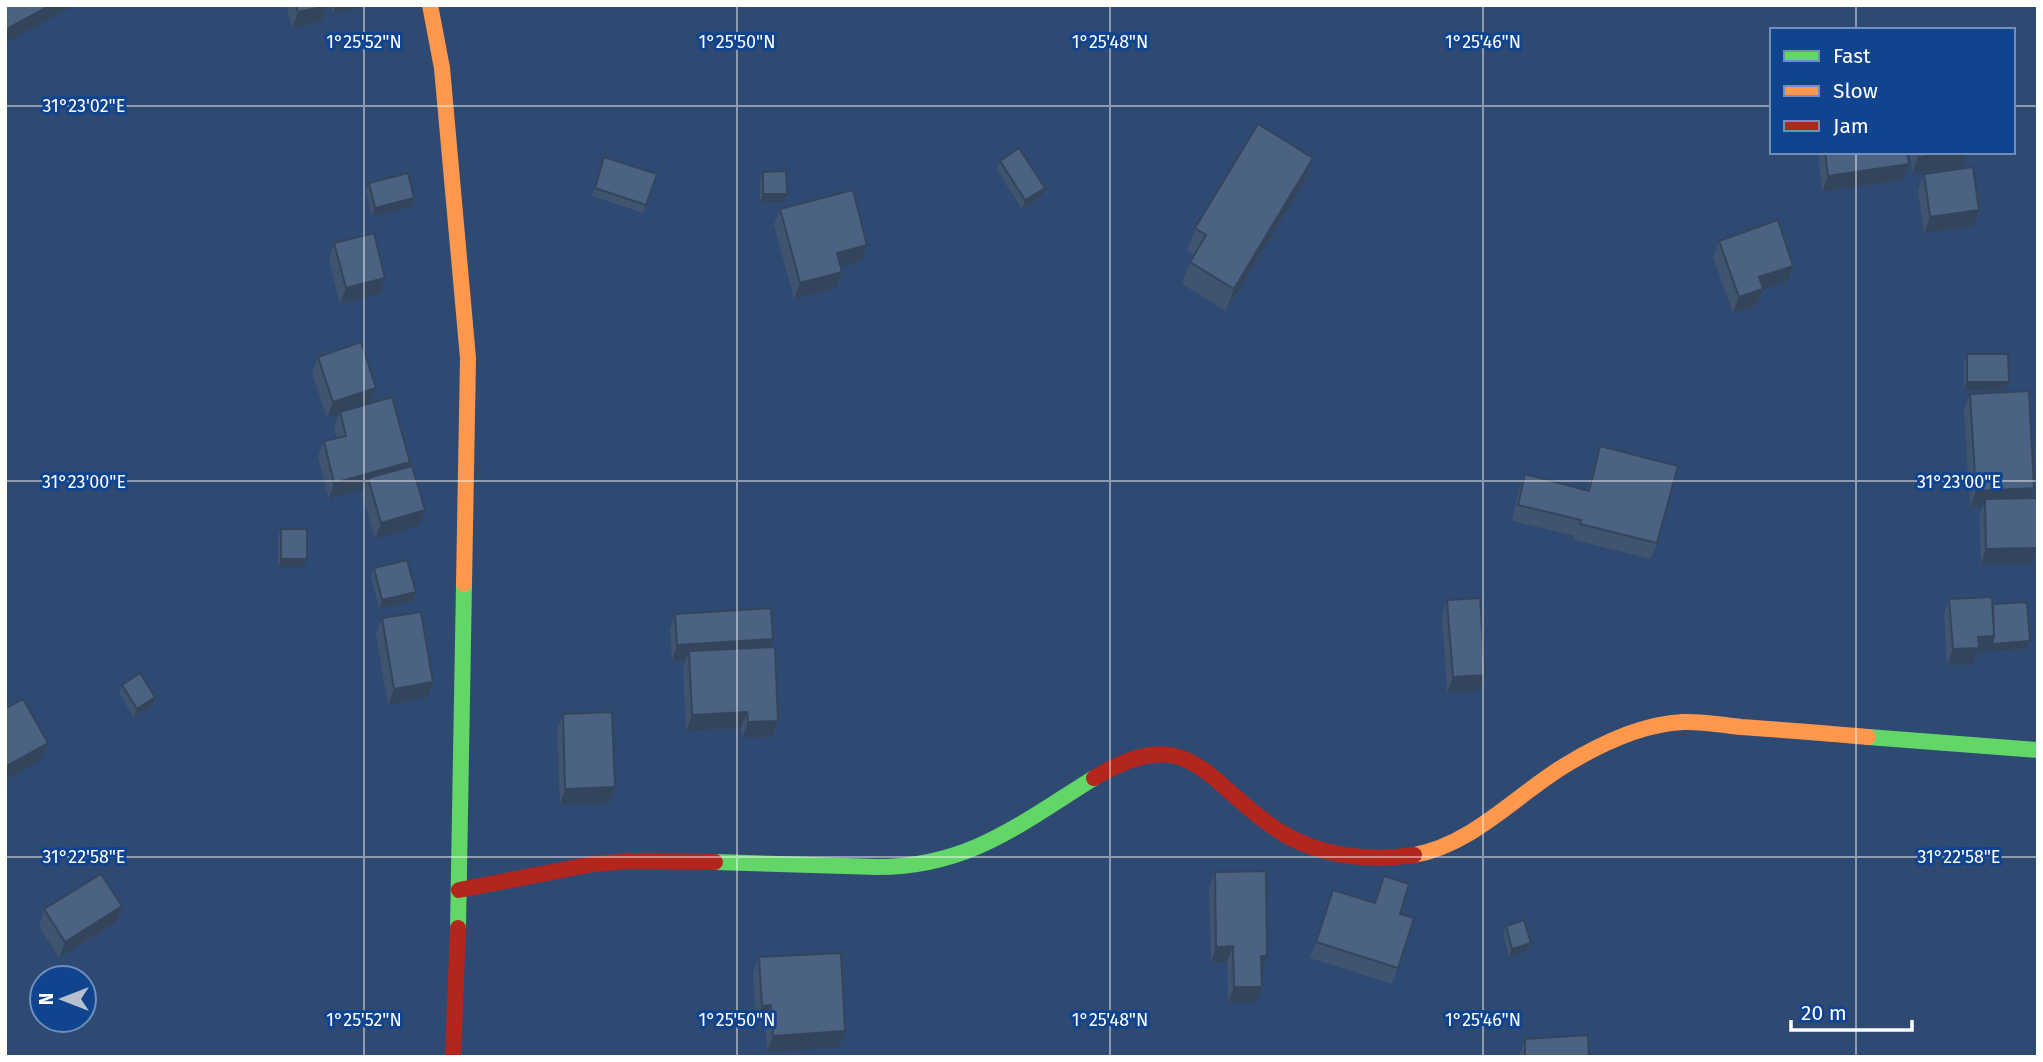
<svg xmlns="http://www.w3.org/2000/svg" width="2043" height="1062" viewBox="0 0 2043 1062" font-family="'Fira Sans',sans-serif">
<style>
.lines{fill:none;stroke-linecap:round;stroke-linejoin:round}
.fast{stroke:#63d668;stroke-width:16}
.slow{stroke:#ff974d;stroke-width:16}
.jam{stroke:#b3261e;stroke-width:16}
.wall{fill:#405470}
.shaded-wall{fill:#34455b}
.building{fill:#4b6282;stroke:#34455b;stroke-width:2}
.ticks{fill:none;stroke:#fff;stroke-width:2;stroke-opacity:0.45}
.ticks-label{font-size:18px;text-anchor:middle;fill:#fff;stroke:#11448f;stroke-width:6;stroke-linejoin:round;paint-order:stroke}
</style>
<rect width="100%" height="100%" fill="#2e4a72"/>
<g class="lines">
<path class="fast" d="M 1868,737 L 2038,750
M 715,862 L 878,867 C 969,867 1021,823 1094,778
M 458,928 L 464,584"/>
<path class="slow" d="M 430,5 L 442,68 L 468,358 L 464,584
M 1414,855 C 1473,844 1515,796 1564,766 C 1598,745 1642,724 1683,722 C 1701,721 1722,725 1741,727 C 1783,730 1826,733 1868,737"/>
<path class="jam" d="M 1094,778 C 1191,719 1205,783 1279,831 C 1318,856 1368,862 1414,855
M 459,890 L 593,864 L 630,861 L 715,862
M 453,1057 L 458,928"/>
</g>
<path class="wall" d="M 286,5 L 326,5 L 321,22 L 292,28 Z
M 331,5 L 371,5 L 333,14 Z
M 1818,152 L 1907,152 L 1909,164 L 1903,180 L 1822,192 Z
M 1910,152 L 1968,152 L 1962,168 L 1912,173 Z
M 604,157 L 657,174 L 643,213 L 592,196 Z
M 1313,158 L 1305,181 L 1226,311 L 1182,284 L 1190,262 L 1194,255 L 1187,251 L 1195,228 Z
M 1000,161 L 1042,196 L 1022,209 L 997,170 Z
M 763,172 L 784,202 L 760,203 L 760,180 Z
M 1924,174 L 1979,210 L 1973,226 L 1924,233 L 1918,190 Z
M 369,183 L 411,207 L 372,216 L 366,191 Z
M 780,209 L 862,261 L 840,266 L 836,288 L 794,299 L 774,225 Z
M 1719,241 L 1787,282 L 1763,290 L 1757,305 L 1733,313 L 1713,257 Z
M 334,243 L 385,278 L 380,294 L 340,304 L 329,259 Z
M 1967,354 L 2009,382 L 2006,390 L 1964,390 L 1964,363 Z
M 318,357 L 370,403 L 408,467 L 419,526 L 375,539 L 362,494 L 364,489 L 329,499 L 318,457 L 324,441 L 337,438 L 334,428 L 339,414 L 327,418 L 312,373 Z
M 1970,394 L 2034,488 L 2030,498 L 2037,498 L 2038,549 L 2032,564 L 1981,565 L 1979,515 L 1983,506 L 1970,507 L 1964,410 Z
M 1600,446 L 1657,543 L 1651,559 L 1574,540 L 1575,536 L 1512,521 L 1519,490 L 1525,474 L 1587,490 L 1595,462 Z
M 281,529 L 304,567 L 278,567 L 278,537 Z
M 374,568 L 416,592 L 413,601 L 379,609 L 371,576 Z
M 1949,599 L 1993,604 L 2027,649 L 1977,652 L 1973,664 L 1947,665 L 1944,615 Z
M 1447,600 L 1485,675 L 1479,691 L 1447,693 L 1442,616 Z
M 675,614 L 770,648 L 778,721 L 772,737 L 742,738 L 741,728 L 686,731 L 683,667 L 686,660 L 672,661 L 670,630 Z
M 382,618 L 427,698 L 388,705 L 376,634 Z
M 122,685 L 152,705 L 134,717 L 119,693 Z
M 563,714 L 615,787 L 609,803 L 560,805 L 557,730 Z
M 1215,872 L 1267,956 L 1262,972 L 1256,1003 L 1228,1003 L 1227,962 L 1211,963 L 1209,888 Z
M 1384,876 L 1398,968 L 1392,984 L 1310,958 L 1333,890 L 1374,903 Z
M 44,909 L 116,922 L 59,958 L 39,926 Z
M 1506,926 L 1531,943 L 1528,951 L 1509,957 L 1503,934 Z
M 759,957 L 839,1047 L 767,1052 L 765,1021 L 756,1022 L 753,973 Z
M 1525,1039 L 1589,1057 L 1519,1057 Z"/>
<path class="shaded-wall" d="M 51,5 L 72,5 L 72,7 L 5,43 L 5,30 Z
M 336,5 L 371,5 L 333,14 Z
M 326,6 L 321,22 L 292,28 L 298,12 Z
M 1961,152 L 1968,152 L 1962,168 L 1912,173 L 1918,157 Z
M 1313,158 L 1305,181 L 1226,311 L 1234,289 Z
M 1909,164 L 1903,180 L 1822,192 L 1828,176 Z
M 1045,188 L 1042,196 L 1022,209 L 1025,200 Z
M 763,194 L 787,194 L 784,202 L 760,203 Z
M 414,198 L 411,207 L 372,216 L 375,208 Z
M 1979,210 L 1973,226 L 1924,233 L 1930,217 Z
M 867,245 L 862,261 L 831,269 L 837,253 Z
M 1793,266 L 1787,282 L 1763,290 L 1757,305 L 1733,313 L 1739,297 L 1759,277 Z
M 842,272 L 836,288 L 794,299 L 800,283 Z
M 385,278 L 380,294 L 340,304 L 346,288 Z
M 1967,382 L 2009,382 L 2006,390 L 1964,390 Z
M 376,388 L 370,404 L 340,412 L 339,414 L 327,418 L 333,402 Z
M 410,462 L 404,478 L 368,478 L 364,489 L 329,499 L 334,483 Z
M 2034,488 L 2028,504 L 1985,499 L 1983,506 L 1970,507 L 1976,491 Z
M 425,510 L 419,526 L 375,539 L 381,523 Z
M 2038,548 L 2032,564 L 1981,565 L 1986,549 Z
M 281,559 L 307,559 L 304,567 L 278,567 Z
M 416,592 L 413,601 L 379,609 L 382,600 Z
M 1994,636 L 2030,641 L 2027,649 L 1977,652 L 1973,664 L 1947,665 L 1953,649 L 1978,637 Z
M 773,639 L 767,655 L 689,651 L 686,660 L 672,661 L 677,645 Z
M 1485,675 L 1479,691 L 1447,693 L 1453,677 Z
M 433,682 L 427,698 L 388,705 L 394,689 Z
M 155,697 L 152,705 L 134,717 L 137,709 Z
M 747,712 L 741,728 L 686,731 L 692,715 Z
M 778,721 L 772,737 L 742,738 L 748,722 Z
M 48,743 L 42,759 L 5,780 L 5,767 Z
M 615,787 L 609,803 L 560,805 L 565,789 Z
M 122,906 L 116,922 L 59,958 L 65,942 Z
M 1531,943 L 1528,951 L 1509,957 L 1512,949 Z
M 1233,946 L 1227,962 L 1211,963 L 1216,947 Z
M 1261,956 L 1267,956 L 1262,972 Z
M 1234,987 L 1262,987 L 1256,1003 L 1228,1003 Z
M 771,1005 L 765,1021 L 756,1022 L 762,1006 Z
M 845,1031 L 839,1047 L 767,1052 L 773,1036 Z"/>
<path class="building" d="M 5,5 L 51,5 L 5,30 Z
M 296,5 L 326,5 L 326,6 L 298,12 Z
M 1258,124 L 1313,158 L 1234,289 L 1190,262 L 1206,235 L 1195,228 Z
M 1019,148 L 1045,188 L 1025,200 L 1000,161 Z
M 1825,152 L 1907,152 L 1909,164 L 1828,176 Z
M 1917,152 L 1961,152 L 1918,157 Z
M 604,157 L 657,174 L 646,205 L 595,188 Z
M 1973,167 L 1979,210 L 1930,217 L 1924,174 Z
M 786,171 L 787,194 L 763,194 L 763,172 Z
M 408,173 L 414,198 L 375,208 L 369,183 Z
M 853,190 L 867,245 L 837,253 L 842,272 L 800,283 L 780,209 Z
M 1778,220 L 1793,266 L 1759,277 L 1763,289 L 1739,297 L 1719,241 Z
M 374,233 L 385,278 L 346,288 L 334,243 Z
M 361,342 L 376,388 L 333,402 L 318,357 Z
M 1967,354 L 2008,354 L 2009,382 L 1967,382 Z
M 2029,391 L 2034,488 L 1976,491 L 1970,394 Z
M 392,397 L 410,462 L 334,483 L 324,441 L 346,436 L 340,412 Z
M 1600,446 L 1678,466 L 1657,543 L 1580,524 L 1581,520 L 1518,505 L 1525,474 L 1589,491 Z
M 412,466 L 425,510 L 381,523 L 368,478 Z
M 2037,498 L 2038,548 L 1986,549 L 1985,499 Z
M 281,529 L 307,529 L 307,559 L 281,559 Z
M 407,560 L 416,592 L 382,600 L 374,568 Z
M 1992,597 L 1994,636 L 1978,637 L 1979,648 L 1953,649 L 1949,599 Z
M 1480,598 L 1485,675 L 1453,677 L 1447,600 Z
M 2027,602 L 2030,641 L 1992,644 L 1994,636 L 1993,604 Z
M 771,608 L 773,639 L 677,645 L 675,614 Z
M 421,612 L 433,682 L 394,689 L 382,618 Z
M 775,647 L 778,721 L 748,722 L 747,712 L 692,715 L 689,651 Z
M 140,673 L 155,697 L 137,709 L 122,685 Z
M 23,699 L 48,743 L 5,767 L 5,709 Z
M 612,712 L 615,787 L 565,789 L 563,714 Z
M 1266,871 L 1267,956 L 1261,956 L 1262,987 L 1234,987 L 1233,946 L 1216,947 L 1215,872 Z
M 101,874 L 122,906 L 65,942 L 44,909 Z
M 1384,876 L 1409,884 L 1400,914 L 1414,918 L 1398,968 L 1316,942 L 1333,890 L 1375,903 Z
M 1524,920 L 1531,943 L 1512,949 L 1506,926 Z
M 841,953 L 845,1031 L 773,1036 L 771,1005 L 762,1006 L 759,957 Z
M 1588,1035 L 1589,1057 L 1525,1057 L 1525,1039 Z"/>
<path class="ticks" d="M 364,5 L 364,1057M 737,5 L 737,1057M 1110,5 L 1110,1057M 1483,5 L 1483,1057M 1856,5 L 1856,30M 5,106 L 1772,106M 2013,106 L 2038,106M 1856,152 L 1856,1057M 5,481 L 2038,481M 5,857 L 2038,857"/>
<g class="ticks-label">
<text x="364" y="48">1°25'52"N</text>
<text x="737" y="48">1°25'50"N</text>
<text x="1110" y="48">1°25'48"N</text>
<text x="1483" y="48">1°25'46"N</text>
<text x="84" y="112">31°23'02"E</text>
<text x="1959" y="488">31°23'00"E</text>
<text x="84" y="488">31°23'00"E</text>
<text x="1959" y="863">31°22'58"E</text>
<text x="84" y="863">31°22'58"E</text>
<text x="364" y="1026">1°25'52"N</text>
<text x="737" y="1026">1°25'50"N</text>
<text x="1110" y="1026">1°25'48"N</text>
<text x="1483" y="1026">1°25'46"N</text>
</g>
<rect width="2043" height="1062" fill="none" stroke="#ffffff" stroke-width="14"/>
<rect x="1770" y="28" width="245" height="126" fill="#11448f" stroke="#708fbc" stroke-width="2"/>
<rect x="1784" y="51" width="35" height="10" fill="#63d668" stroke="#708fbc" stroke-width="2"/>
<text x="1833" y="63" font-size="21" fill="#ffffff">Fast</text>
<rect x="1784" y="86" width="35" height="10" fill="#ff974d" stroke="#708fbc" stroke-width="2"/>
<text x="1833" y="98" font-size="21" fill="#ffffff">Slow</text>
<rect x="1784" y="121" width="35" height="10" fill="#b3261e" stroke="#708fbc" stroke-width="2"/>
<text x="1833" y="133" font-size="21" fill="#ffffff">Jam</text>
<g transform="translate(63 999) rotate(270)"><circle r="33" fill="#11448f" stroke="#708fbc" stroke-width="2"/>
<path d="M0-5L12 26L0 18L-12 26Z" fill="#b6c0ce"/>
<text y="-10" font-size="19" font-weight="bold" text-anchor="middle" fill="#ffffff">N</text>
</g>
<path d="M1791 1020v10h121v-10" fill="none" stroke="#ffffff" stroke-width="3.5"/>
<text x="1801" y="1020" font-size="21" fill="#ffffff" stroke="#11448f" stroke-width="5" paint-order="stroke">20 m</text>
</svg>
